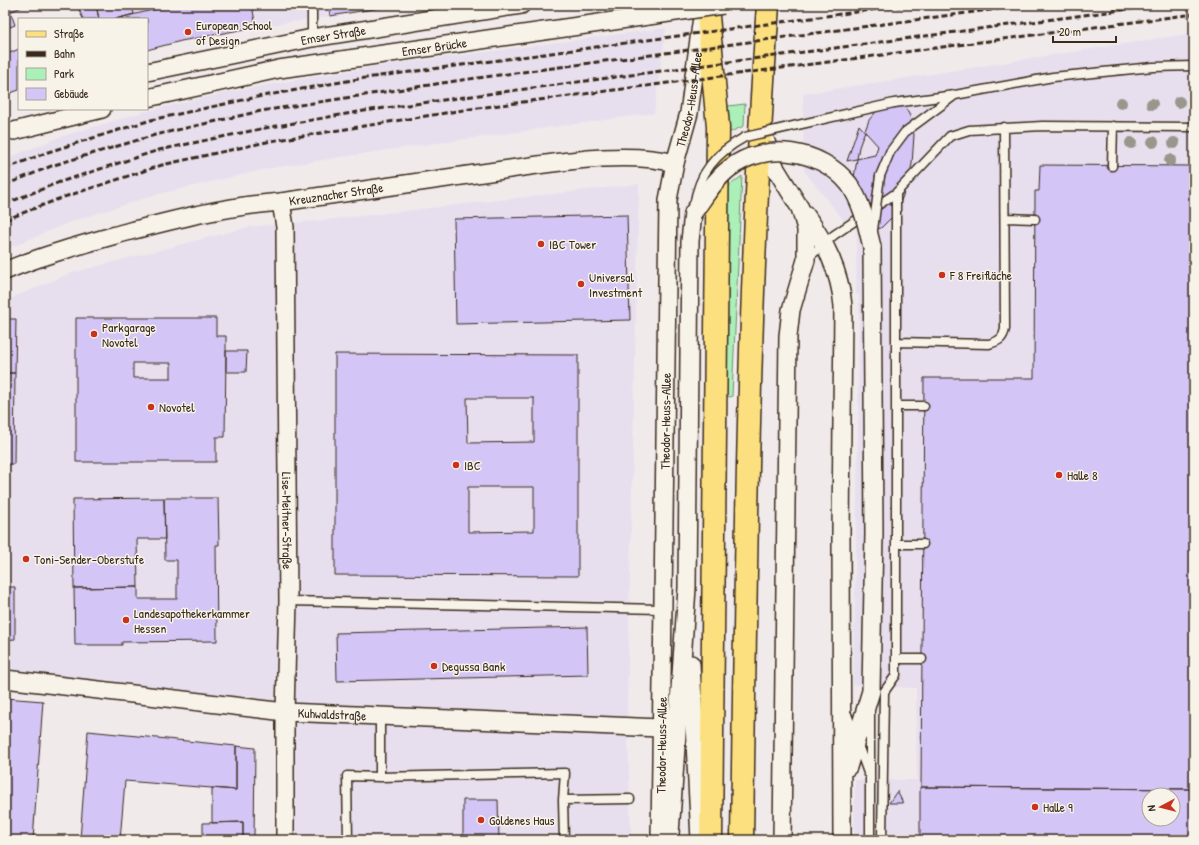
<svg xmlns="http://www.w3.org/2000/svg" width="1199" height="845" viewBox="0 0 1199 845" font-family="'Patrick Hand',sans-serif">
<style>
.built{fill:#e7dfee;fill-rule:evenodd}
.green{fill:#abefb9;stroke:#738c6c}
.building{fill:#d3c5f6;stroke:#3b2a1e;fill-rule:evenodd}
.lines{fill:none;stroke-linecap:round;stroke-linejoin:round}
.service-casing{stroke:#3b2a1e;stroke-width:11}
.minor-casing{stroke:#3b2a1e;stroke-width:20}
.primary-casing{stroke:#3b2a1e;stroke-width:25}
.service{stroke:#f7f3e8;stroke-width:8}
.minor{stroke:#f7f3e8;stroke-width:17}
.primary{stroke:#fce080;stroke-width:22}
.rail{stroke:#3b2a1e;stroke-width:3;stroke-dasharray:6 3;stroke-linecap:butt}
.service-bridge-casing{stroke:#3b2a1e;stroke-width:11;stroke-linecap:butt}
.minor-bridge-casing{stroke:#3b2a1e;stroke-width:20;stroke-linecap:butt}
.service-bridge{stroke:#f7f3e8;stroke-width:8}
.minor-bridge{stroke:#f7f3e8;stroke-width:17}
.tree{fill:#99968b}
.poi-dot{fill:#c8321e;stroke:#f7f3e8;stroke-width:1.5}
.labels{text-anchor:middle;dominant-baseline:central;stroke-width:3;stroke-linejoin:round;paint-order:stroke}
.poi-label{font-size:13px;fill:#3b2a1e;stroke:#f7f3e8;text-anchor:start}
.street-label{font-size:13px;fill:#3b2a1e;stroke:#f7f3e8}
</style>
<rect width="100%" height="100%" fill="#f0eaeb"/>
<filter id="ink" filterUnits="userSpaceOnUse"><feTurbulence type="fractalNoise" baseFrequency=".025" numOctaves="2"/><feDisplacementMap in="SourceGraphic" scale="8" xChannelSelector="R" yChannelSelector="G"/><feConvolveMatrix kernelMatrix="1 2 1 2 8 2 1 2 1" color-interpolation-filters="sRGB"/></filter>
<g filter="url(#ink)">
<path class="built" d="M 96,5 L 408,5 L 256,27 L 181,41 L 147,50 L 147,19 L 99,19 Z
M 666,28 L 654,113 L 380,151 L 271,168 L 155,195 L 67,223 L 5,250 L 5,159 L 63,136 L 147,111 L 228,92 L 371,67 Z
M 1194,33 L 1194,840 L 854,840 L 855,780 L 917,780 L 916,688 L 853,685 L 858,446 L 859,294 L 856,294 L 857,220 L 855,216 L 844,221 L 804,171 L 803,94 ZM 1149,795 L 1173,795 L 1173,819 L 1149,819 Z
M 639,184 L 627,708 L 631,840 L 292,840 L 289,716 L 5,668 L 5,301 L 71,273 L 249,227 L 326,220 Z"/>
<path class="green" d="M 745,104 L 744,126 L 728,133 L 728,106 Z
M 742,176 L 732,396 L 730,397 L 727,396 L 729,186 Z"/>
<path class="building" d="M 5,5 L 8,5 L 15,25 L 5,29 Z
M 8,5 L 26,5 L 10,12 Z
M 77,5 L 96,5 L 99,19 L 83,19 Z
M 96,5 L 132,5 L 134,14 L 115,19 L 99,19 Z
M 164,5 L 252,5 L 256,27 L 181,41 L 147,50 L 147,19 L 115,19 L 165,7 Z
M 329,5 L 398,5 L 330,16 Z
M 19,49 L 19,90 L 5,95 L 5,55 Z
M 904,105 L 910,116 L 914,135 L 912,164 L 908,182 L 898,209 L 892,217 L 881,228 L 872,230 L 853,184 L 859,147 L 869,120 L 879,108 Z
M 859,125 L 878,146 L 875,155 L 847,161 Z
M 1040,165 L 1194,166 L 1194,789 L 921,787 L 924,378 L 1034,378 L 1035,191 L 1039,191 Z
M 627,215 L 630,320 L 456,324 L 454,219 Z
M 76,318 L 216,318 L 216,336 L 226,336 L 226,351 L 225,437 L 216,437 L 216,462 L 76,462 ZM 133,363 L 171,363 L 171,378 L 133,378 Z
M 5,319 L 16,319 L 15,373 L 5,373 Z
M 226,351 L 247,351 L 246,372 L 226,372 Z
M 335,354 L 578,355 L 578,576 L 335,575 ZM 467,398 L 534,398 L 534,442 L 468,443 ZM 468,487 L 534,487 L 534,531 L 468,532 Z
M 5,373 L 15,373 L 14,464 L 5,464 Z
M 164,498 L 218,498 L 219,545 L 216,545 L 217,641 L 122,642 L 122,645 L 75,645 L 74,588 L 138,587 L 138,599 L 177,599 L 177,560 L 165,560 Z
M 164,498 L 165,539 L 137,539 L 138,587 L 74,588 L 73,499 Z
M 5,587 L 15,587 L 15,639 L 5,640 Z
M 587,627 L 588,675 L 337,681 L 336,633 Z
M 5,698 L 43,701 L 33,840 L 5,840 Z
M 88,731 L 236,746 L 236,790 L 125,781 L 120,840 L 80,840 Z
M 236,746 L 255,748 L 254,840 L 243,840 L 243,822 L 212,823 L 212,788 L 236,790 Z
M 920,787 L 1194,789 L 1194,840 L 920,840 ZM 1149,795 L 1173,795 L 1173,819 L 1149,819 Z
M 897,791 L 903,803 L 889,803 Z
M 463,800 L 498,800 L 499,840 L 463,840 Z
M 243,822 L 243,840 L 203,840 L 203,823 Z"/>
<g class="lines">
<g class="service-casing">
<path id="service" d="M 312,38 L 312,5
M 894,103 L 955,95 L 1053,77 L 1153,67 L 1194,66
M 1112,166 L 1113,126
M 880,176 L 890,152 L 905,132 L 955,95
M 1005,218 L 1035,219
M 807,259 L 834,235 L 896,193
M 897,342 L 989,344 C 999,341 1003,339 1005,329 L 1004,127
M 897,406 L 924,406
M 897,544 L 923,544
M 288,601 L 661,609
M 897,659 L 922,659
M 847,714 L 868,773
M 380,777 L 565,773 L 563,800
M 348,840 L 347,776 L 380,777 L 380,716
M 564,840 L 563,800 L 630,799
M 870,840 L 870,713
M 882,840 L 884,692 L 896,675 L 896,193 L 950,136 L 969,130 L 1042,126 L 1194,127"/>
</g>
<g class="minor-casing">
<g id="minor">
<path id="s1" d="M 147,72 L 312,38 L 521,5"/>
<path id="s2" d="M 147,98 L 279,69 L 655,15"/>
<path d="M 14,131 L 102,109"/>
<path d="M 765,139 L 776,169 L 800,208 L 806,229 L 806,260 L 791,310 L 788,336 L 782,840"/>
<path id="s3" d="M 281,202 L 285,227 L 288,601 L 285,712 L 285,840"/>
<path d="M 805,214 C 825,242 840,271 843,306 L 841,536 L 842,840"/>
<path id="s4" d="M 5,271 C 43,255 84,244 123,233 C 176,219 227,206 281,202 C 355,191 429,180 503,170 C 556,163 623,150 675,163"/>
<path d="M 691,664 L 700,840"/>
<path id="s5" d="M 5,679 L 285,712 L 660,728"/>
<path d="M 848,767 L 871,691 L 874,533 L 872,247"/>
<path d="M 670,834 L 687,588 L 690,241 L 693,213"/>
<path id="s6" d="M 660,840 L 668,200 L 675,163 L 689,113 L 702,17"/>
</g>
</g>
<g class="primary-casing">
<path id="primary" d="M 707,5 L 718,127 L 711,840
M 742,840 C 746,562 748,283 768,5"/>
</g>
<use href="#service" class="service"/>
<use href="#minor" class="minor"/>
<use href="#primary" class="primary"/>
<path class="rail" d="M 5,169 L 48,152 L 151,120 L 257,97 L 358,79 L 908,5
M 5,185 L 54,165 L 155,135 L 261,111 L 462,80 L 1027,5
M 5,204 L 57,183 L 159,150 L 265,128 L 364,111 L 472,96 L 1160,5
M 5,220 L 61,198 L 162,165 L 271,141 L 470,109 L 1194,14"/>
<g class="service-bridge-casing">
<path id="service-bridge" d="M 694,206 C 699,172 716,153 745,137 L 894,103
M 873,230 L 880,176"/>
</g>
<g class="minor-bridge-casing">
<path id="minor-bridge" d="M 655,15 L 723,5
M 693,213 C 704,198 715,179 730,168 C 765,141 821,149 849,184 C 862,202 867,226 872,247"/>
</g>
<use href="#service-bridge" class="service-bridge"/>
<use href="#minor-bridge" class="minor-bridge"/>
</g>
<g class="tree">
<circle cx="1179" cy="102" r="6"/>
<circle cx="1121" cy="103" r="6"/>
<circle cx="1152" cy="104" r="6"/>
<circle cx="1153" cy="142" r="6"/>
<circle cx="1131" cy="143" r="6"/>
<circle cx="1174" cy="143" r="6"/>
<circle cx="1170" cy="160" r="6"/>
</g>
</g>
<g class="poi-dot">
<circle cx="188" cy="32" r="4"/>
<circle cx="541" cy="244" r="4"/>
<circle cx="942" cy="275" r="4"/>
<circle cx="581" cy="284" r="4"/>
<circle cx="94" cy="334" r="4"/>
<circle cx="151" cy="407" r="4"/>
<circle cx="456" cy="465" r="4"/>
<circle cx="1059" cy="475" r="4"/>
<circle cx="26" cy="559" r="4"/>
<circle cx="126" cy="620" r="4"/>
<circle cx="434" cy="666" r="4"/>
<circle cx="1035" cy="807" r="4"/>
<circle cx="481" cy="820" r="4"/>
</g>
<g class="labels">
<g class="poi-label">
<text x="196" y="25">European School<tspan x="196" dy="15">of Design</tspan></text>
<text x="549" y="244">IBC Tower</text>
<text x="950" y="275">F 8 Freifläche</text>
<text x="589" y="277">Universal<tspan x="589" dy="15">Investment</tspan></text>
<text x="102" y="327">Parkgarage<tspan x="102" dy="15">Novotel</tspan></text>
<text x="159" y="407">Novotel</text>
<text x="464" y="465">IBC</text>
<text x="1067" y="475">Halle 8</text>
<text x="34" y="559">Toni-Sender-Oberstufe</text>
<text x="134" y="613">Landesapothekerkammer<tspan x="134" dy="15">Hessen</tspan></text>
<text x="442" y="666">Degussa Bank</text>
<text x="1043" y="807">Halle 9</text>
<text x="489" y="820">Goldenes Haus</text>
</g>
<g class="street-label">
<text stroke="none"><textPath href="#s1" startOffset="190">Emser Straße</textPath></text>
<text stroke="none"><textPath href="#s2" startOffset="292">Emser Brücke</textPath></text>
<text stroke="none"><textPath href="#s6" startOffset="743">Theodor-Heuss-Allee</textPath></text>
<text stroke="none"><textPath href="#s4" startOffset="341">Kreuznacher Straße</textPath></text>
<text stroke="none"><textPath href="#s6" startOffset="419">Theodor-Heuss-Allee</textPath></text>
<text stroke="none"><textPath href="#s3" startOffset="319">Lise-Meitner-Straße</textPath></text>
<text stroke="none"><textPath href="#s5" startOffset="329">Kuhwaldstraße</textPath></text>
<text stroke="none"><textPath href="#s6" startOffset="95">Theodor-Heuss-Allee</textPath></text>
</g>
</g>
<rect width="1199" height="845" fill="none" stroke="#f7f3e8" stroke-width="20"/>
<rect x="10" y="10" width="1179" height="825" fill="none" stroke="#3b2a1e" stroke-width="1.5" filter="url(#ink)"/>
<rect x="18" y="18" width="130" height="92" fill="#f7f3e8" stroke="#aca397"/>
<rect x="26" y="31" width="20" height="6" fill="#fce080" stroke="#aca397"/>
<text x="54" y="38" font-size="12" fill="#3b2a1e">Straße</text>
<rect x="26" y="51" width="20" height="6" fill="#3b2a1e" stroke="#aca397"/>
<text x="54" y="58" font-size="12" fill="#3b2a1e">Bahn</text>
<rect x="26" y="68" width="20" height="12" fill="#abefb9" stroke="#aca397"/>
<text x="54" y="78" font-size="12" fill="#3b2a1e">Park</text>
<rect x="26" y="88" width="20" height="12" fill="#d3c5f6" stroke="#aca397"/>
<text x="54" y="98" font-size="12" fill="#3b2a1e">Gebäude</text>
<g transform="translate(1161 807) rotate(263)"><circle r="19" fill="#f7f3e8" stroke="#aca397"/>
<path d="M0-3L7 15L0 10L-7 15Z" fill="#c8321e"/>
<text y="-6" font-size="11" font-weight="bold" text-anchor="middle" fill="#3b2a1e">N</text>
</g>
<path d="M1053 36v6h63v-6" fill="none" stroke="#3b2a1e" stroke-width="2"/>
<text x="1059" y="36" font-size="12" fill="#3b2a1e" stroke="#f7f3e8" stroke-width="3" paint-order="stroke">20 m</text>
</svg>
